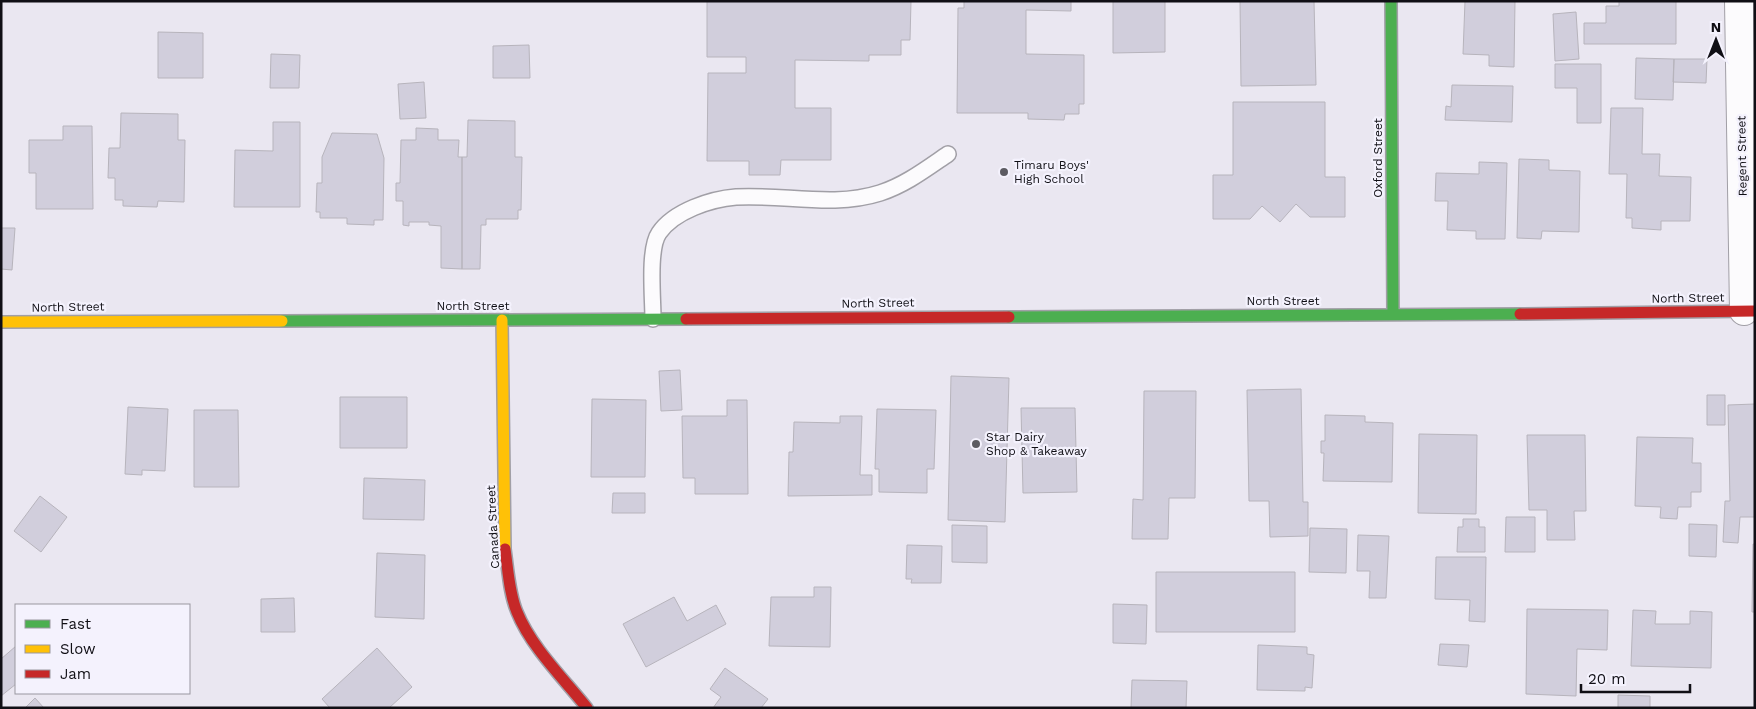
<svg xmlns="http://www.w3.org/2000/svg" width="1756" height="709" viewBox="0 0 1756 709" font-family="'Work Sans',sans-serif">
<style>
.building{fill:#d1cedc;stroke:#b7b4bc}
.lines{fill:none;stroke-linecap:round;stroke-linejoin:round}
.lane-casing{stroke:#a19fa6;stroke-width:18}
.street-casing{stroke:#a19fa6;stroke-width:30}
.fast-casing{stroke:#a19fa6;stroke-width:14}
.slow-casing{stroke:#a19fa6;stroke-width:14}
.jam-casing{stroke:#a19fa6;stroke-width:14}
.lane{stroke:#fcfbfd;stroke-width:15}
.street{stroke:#fcfbfd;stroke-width:28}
.fast{stroke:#4caf50;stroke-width:11}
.slow{stroke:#ffc107;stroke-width:11}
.jam{stroke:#c62828;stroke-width:11}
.poi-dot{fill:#5c5b62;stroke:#f4f2fd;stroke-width:2}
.labels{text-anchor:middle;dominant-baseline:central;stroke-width:4.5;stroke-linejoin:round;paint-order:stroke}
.street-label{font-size:12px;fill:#100f15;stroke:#f4f2fd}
.poi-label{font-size:12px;fill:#100f15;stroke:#f4f2fd;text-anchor:start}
</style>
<rect width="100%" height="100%" fill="#eae7f1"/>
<path class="building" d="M 707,1 L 911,1 L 910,40 L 901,40 L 901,55 L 869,55 L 869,61 L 795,60 L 795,108 L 831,108 L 831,160 L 781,160 L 780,175 L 749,175 L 749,161 L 707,161 L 708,73 L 746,73 L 746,57 L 707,57 Z
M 964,1 L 1071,1 L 1071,11 L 1026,10 L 1026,54 L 1084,55 L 1084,104 L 1079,104 L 1079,114 L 1065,114 L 1064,120 L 1028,119 L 1028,113 L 957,113 L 958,8 L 964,8 Z
M 1113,1 L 1165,1 L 1165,52 L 1113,53 Z
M 1240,1 L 1314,1 L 1316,85 L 1241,86 Z
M 1465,1 L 1515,1 L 1514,67 L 1489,66 L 1489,55 L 1463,54 Z
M 1619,1 L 1676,1 L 1676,44 L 1584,44 L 1584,23 L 1606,23 L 1606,6 L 1619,6 Z
M 1576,12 L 1579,59 L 1555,61 L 1553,14 Z
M 158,32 L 203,33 L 203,78 L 158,78 Z
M 529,45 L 530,78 L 493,78 L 493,46 Z
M 271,54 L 300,55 L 299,88 L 270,88 Z
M 1636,58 L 1674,59 L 1673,100 L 1635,99 Z
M 1674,59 L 1707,59 L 1706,83 L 1673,82 Z
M 1555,64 L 1601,64 L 1601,123 L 1577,123 L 1577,88 L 1555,88 Z
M 424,82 L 426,118 L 400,119 L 398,84 Z
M 1452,85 L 1513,86 L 1512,122 L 1445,120 L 1446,106 L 1451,107 Z
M 1233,102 L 1325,102 L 1325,177 L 1345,177 L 1345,217 L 1310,217 L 1296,204 L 1280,222 L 1262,206 L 1250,219 L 1213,219 L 1213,175 L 1233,175 Z
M 1611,108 L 1643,108 L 1642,154 L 1660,154 L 1659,176 L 1691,177 L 1690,221 L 1661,221 L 1661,230 L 1632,228 L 1632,218 L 1626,218 L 1627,174 L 1609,174 Z
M 121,113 L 178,114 L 178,140 L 185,140 L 184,202 L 158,201 L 157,207 L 123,206 L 123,200 L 115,200 L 115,178 L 108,178 L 109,148 L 120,148 Z
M 468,120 L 515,121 L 515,157 L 522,157 L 521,210 L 518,210 L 518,219 L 486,219 L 486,225 L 481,225 L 480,269 L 462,269 L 462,157 L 467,157 Z
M 273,122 L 300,122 L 300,207 L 234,207 L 235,150 L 273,151 Z
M 63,126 L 92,126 L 93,209 L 36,209 L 36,173 L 29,173 L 29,140 L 63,140 Z
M 416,128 L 438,129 L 438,140 L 459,140 L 458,157 L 462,157 L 462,269 L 441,268 L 441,226 L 429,225 L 429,222 L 409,222 L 409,226 L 403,225 L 403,201 L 396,201 L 396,183 L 400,183 L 401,140 L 416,140 Z
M 332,133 L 377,134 L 384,158 L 383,220 L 374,220 L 374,225 L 347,224 L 347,218 L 320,218 L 320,212 L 316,212 L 317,183 L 322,183 L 322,157 Z
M 1519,159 L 1549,160 L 1549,170 L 1580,171 L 1579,232 L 1542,231 L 1541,239 L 1517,238 Z
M 1479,162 L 1507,163 L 1505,239 L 1476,239 L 1476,231 L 1447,230 L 1448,201 L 1435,201 L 1436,173 L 1479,174 Z
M 1,228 L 15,228 L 12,270 L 1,269 Z
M 680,370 L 682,410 L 661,411 L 659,371 Z
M 951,376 L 1009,378 L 1005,522 L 948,520 Z
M 1301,389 L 1303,502 L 1308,502 L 1308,536 L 1270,537 L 1269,501 L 1249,501 L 1247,390 Z
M 1144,391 L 1196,391 L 1195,498 L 1169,498 L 1168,539 L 1132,539 L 1133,499 L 1143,500 Z
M 1707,395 L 1725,395 L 1725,425 L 1707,425 Z
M 340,397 L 407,397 L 407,448 L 340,448 Z
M 592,399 L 646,400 L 645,477 L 591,477 Z
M 727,400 L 747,400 L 748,494 L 695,494 L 695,478 L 683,478 L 682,416 L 727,416 Z
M 1755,404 L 1755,517 L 1740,517 L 1738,543 L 1723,542 L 1725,501 L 1730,501 L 1728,405 Z
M 128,407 L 168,409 L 165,471 L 142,470 L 142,475 L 125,474 Z
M 1021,408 L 1075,408 L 1077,492 L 1023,493 Z
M 877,409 L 936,410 L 934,469 L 927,469 L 927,493 L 879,492 L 879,469 L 875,469 Z
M 194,410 L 238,410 L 239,487 L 194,487 Z
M 1325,415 L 1365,416 L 1365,422 L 1393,423 L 1392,482 L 1323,481 L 1324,453 L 1321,453 L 1321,441 L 1325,441 Z
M 840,416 L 862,416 L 860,475 L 872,475 L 872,495 L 788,496 L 789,452 L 793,452 L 794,422 L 840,423 Z
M 1419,434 L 1477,435 L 1476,514 L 1418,513 Z
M 1527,435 L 1585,435 L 1586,511 L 1574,511 L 1575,540 L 1547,540 L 1547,510 L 1529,510 Z
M 1637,437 L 1693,438 L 1692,463 L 1701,463 L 1701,492 L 1691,492 L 1691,507 L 1678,507 L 1677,519 L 1660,518 L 1661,507 L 1635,506 Z
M 364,478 L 425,480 L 424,520 L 363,519 Z
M 613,493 L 645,493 L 645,513 L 612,513 Z
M 40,496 L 67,517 L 41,552 L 14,531 Z
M 1506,517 L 1535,517 L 1535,552 L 1505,552 Z
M 1463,519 L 1479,519 L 1479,527 L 1485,527 L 1485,552 L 1457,552 L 1458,527 L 1463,527 Z
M 1689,524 L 1717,525 L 1716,557 L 1689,556 Z
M 952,525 L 987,526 L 987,563 L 952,562 Z
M 1310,528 L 1347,529 L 1346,573 L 1309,572 Z
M 1358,535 L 1389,536 L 1386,598 L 1369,598 L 1370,571 L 1357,571 Z
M 1753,544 L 1755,544 L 1755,612 L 1752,612 Z
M 907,545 L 942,546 L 941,583 L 911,583 L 912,579 L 906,579 Z
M 377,553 L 425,555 L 424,619 L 375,617 Z
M 1436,557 L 1486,557 L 1485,622 L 1469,621 L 1470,600 L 1435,599 Z
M 1156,572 L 1295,572 L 1295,632 L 1156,632 Z
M 814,587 L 831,587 L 830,647 L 769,646 L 771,597 L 814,597 Z
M 674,597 L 687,621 L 716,605 L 726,624 L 646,667 L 623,624 Z
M 294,598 L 295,632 L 261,632 L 261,599 Z
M 1113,604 L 1147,605 L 1146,644 L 1113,643 Z
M 1527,609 L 1608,610 L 1607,650 L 1577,649 L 1576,696 L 1526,694 Z
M 1633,610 L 1656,611 L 1655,624 L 1690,624 L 1690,611 L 1712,612 L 1711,668 L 1631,666 Z
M 1440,644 L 1469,645 L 1467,667 L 1438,665 Z
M 1258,645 L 1307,647 L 1307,654 L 1314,655 L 1312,688 L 1305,687 L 1305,691 L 1257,690 Z
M 16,646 L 16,684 L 1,696 L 1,659 Z
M 377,648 L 412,687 L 389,708 L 330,708 L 322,699 Z
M 725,668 L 768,699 L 761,708 L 713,708 L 721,697 L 710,689 Z
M 1132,680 L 1187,681 L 1186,708 L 1131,708 Z
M 1618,695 L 1650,696 L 1650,708 L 1618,708 Z
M 35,698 L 44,708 L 25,708 Z"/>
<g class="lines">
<g class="lane-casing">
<path id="lane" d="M 653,319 C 653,298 648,249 659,233 C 674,211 711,199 736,197 C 784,194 833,208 880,193 C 905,185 926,169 948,154"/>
</g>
<g class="street-casing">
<path id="street" d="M 1739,1 L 1744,311"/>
</g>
<g class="fast-casing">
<path id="fast" d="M 1391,1 L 1393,315
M 1009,317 L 1520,314
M 282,321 L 686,319"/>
</g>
<g class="slow-casing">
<path id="slow" d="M 502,320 L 505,549
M 1,322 L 282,321"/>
</g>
<g class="jam-casing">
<path id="jam" d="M 1520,314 L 1755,311
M 686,319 L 1009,317
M 505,549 C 508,569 509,593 517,612 C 531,647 564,679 587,708"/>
</g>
<use href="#lane" class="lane"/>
<use href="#street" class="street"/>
<use href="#fast" class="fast"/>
<use href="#slow" class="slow"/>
<use href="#jam" class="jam"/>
</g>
<g class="poi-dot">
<circle cx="1004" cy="172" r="5"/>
<circle cx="976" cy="444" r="5"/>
</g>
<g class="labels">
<g class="street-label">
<text transform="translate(1742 156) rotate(-91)">Regent Street</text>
<text transform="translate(1378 158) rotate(-90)">Oxford Street</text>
<text transform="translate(1688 298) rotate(-1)">North Street</text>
<text x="1283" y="301">North Street</text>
<text transform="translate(878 303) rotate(-1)">North Street</text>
<text x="473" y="306">North Street</text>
<text transform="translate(68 307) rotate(-1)">North Street</text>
<text transform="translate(493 527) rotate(-93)">Canada Street</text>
</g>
<g class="poi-label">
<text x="1014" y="165">Timaru Boys'<tspan x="1014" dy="14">High School</tspan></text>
<text x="986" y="437">Star Dairy<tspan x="986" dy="14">Shop &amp; Takeaway</tspan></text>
</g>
</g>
<rect width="1756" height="709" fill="none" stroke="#100f15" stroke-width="5"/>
<rect x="15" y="604" width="175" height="90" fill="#f4f2fd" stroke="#9997a0"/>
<rect x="25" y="620" width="25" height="8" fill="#4caf50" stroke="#9997a0"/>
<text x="60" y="629" font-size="15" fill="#100f15">Fast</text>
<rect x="25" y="645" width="25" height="8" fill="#ffc107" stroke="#9997a0"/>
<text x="60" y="654" font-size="15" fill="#100f15">Slow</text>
<rect x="25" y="670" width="25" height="8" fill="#c62828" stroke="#9997a0"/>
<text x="60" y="679" font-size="15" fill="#100f15">Jam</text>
<g transform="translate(1716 40)" stroke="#f4f2fd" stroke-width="4" paint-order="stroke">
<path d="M0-4L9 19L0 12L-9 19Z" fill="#100f15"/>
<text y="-8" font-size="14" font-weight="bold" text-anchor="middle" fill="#100f15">N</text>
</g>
<path d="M1581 684v8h109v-8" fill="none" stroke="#100f15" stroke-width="2.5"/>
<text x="1588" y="684" font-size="15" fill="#100f15" stroke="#f4f2fd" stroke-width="4" paint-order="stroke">20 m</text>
</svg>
